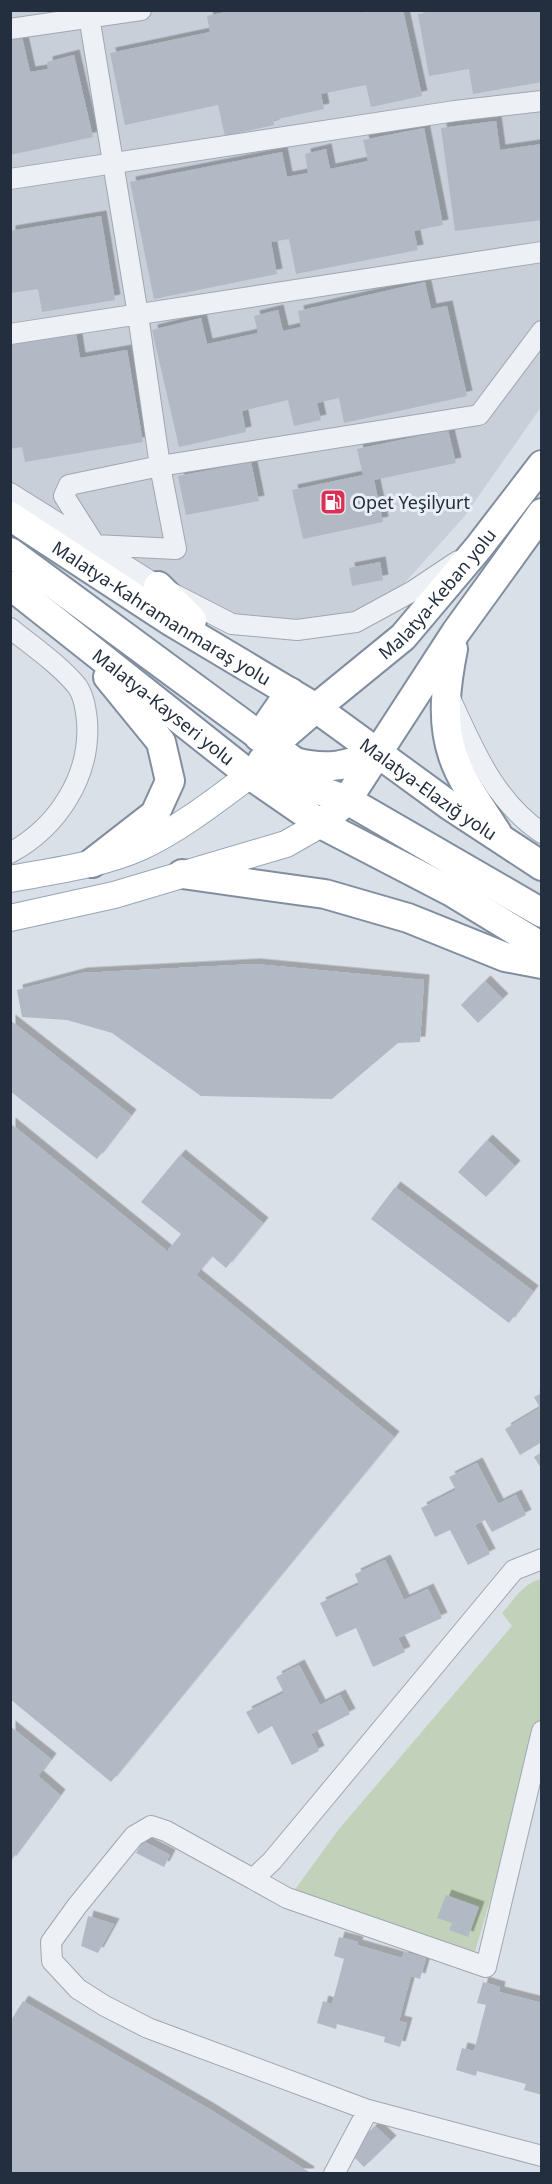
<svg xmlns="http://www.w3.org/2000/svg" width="552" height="2184" viewBox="0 0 552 2184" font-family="'Noto Sans',sans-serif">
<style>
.built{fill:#c8cfd9}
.green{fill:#c2d2ba}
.building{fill:#b1b9c4;filter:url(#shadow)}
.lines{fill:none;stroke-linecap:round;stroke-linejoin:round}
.minor-casing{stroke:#9fa7b1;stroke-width:22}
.major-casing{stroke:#98a5b3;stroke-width:28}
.highway-casing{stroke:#808e9f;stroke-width:32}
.minor{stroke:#edf0f5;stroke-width:20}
.major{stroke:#fff;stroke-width:26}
.highway{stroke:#fff;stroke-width:28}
.labels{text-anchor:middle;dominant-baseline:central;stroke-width:6;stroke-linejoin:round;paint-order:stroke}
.poi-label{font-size:18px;fill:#232e3e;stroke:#e9eff5;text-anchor:start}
.street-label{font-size:18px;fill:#232e3e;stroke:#e9eff5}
</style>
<defs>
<filter id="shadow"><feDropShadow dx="5.5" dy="-5.5" stdDeviation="0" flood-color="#0004"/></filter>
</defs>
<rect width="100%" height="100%" fill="#dae0e7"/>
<path class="built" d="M 11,11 L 541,11 L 541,407 L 464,517 L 391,598 L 353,616 L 297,623 L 237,617 L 162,581 L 65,522 L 11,482 Z"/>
<path class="green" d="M 541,1579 L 541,1726 L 474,1955 L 293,1892 L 339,1829 L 512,1626 L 502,1613 C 513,1601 524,1582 541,1579 Z"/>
<path class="building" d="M 235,10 L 359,10 L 360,13 L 371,10 L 403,10 L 422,96 L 371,107 L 366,85 L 321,94 L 324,109 L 273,120 L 274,125 L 225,136 L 218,105 L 125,125 L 110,53 L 210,32 L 207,16 Z
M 424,10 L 542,10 L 542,82 L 473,94 L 469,69 L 429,76 L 418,14 L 425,13 Z
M 20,28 L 30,72 L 48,69 L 47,62 L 74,55 L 93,137 L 10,155 L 10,30 Z
M 496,121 L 500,150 L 542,144 L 542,220 L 455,231 L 441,128 Z
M 424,128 L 443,225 L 414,231 L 418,250 L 296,274 L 289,239 L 271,242 L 277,274 L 154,299 L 130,182 L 282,152 L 287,177 L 308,173 L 305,154 L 326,149 L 330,169 L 368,161 L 363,140 Z
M 101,216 L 115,300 L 42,312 L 38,289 L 10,293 L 10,231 Z
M 425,282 L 431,309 L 447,306 L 467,396 L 344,423 L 339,398 L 317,403 L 321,420 L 294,426 L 288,400 L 242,411 L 246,432 L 179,447 L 152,330 L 201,318 L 207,344 L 258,333 L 254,316 L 278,310 L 283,331 L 301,327 L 298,311 Z
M 76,333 L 80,358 L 127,350 L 143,442 L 25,462 L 22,447 L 10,449 L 10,345 Z
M 448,430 L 456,463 L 374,480 L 383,522 L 303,539 L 292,490 L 363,475 L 357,449 Z
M 251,462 L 259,501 L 186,515 L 178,476 Z
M 380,562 L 383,580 L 352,586 L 349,568 Z
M 255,964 L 424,980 L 420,1042 L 398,1043 L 332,1099 L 201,1096 L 112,1033 L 67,1020 L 22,1017 L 17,990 L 82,973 Z
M 485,981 L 503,999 L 478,1023 L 461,1005 Z
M 10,1020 L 131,1115 L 97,1159 L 10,1091 Z
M 10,1123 L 193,1272 L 168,1250 L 181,1234 L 141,1202 L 180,1155 L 263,1223 L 226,1268 L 212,1256 L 196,1275 L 394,1437 L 111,1782 L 10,1699 Z
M 487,1140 L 515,1166 L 486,1197 L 458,1172 Z
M 395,1187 L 533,1291 L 509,1323 L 371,1219 Z
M 542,1393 L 542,1442 L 520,1455 L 505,1429 L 540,1408 L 534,1397 Z
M 542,1452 L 542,1470 L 534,1457 Z
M 477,1463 L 498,1504 L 516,1495 L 526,1515 L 492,1532 L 485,1520 L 475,1525 L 490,1554 L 468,1565 L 450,1530 L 435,1537 L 421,1508 L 456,1490 L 449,1477 Z
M 385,1560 L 404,1600 L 428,1589 L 442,1618 L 398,1638 L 405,1652 L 373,1667 L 356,1628 L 336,1637 L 320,1603 L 359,1585 L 355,1574 Z
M 299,1665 L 320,1705 L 340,1695 L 350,1714 L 311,1734 L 319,1751 L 292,1765 L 272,1726 L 258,1734 L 246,1712 L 284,1693 L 276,1677 Z
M 10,1726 L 51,1759 L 38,1776 L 60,1795 L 10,1862 Z
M 143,1841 L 170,1855 L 164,1867 L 136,1853 Z
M 446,1895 L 479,1907 L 468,1937 L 449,1930 L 452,1923 L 437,1918 Z
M 88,1916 L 114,1924 L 98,1953 L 81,1946 Z
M 339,1937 L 358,1942 L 357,1945 L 402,1958 L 404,1952 L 426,1958 L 420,1979 L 411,1976 L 399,2021 L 407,2023 L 400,2047 L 384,2042 L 385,2037 L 337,2024 L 336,2029 L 317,2023 L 323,2001 L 332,2004 L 344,1959 L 334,1956 Z
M 483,1982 L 500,1987 L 499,1992 L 542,2003 L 542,2095 L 524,2090 L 526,2084 L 477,2071 L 476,2076 L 456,2070 L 462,2048 L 474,2051 L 486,2005 L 477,2003 Z
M 23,2001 L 211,2110 L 309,2172 L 308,2174 L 10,2174 L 10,2022 Z
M 375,2126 L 391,2141 L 364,2167 L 349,2152 Z"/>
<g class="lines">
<g class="minor-casing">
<path id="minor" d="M 88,10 L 138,315 L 160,466 L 176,549 L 95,545
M 10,29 L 141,10
M 10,179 L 455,111 L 542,101
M 10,334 L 542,252
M 10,493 L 158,586 L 232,624 L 297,630 L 356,622 L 413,591 L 458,561
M 95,545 L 64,496 L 69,485 L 160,466 L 479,415 L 542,331
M 10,628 C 32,646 59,664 77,686 C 83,694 86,710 87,721 C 91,776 58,827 10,853
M 450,698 C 473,748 494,801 542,833
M 253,1879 L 287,1898 L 486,1967 L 542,1731
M 368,2110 L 148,2028 L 105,2006 L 78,1989 L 52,1961 L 51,1942 L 77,1906 L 134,1836 L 151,1826 L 166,1831 L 253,1879 L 272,1861 L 514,1570 L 542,1559
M 334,2174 L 368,2110 L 542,2156"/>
</g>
<g class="major-casing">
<path id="major" d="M 10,879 C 53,871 101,865 141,847 C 181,828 215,801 250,775
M 10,918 L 114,895 L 286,844 L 321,824"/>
</g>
<g class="highway-casing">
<g id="highway">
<path id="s1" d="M 10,516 L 172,622 L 316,708 L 449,805 L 542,866"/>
<path d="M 10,552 L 295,762 C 328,771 347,765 378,754"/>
<path id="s2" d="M 10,585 L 250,775 L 321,824 L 452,892 L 542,947"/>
<path d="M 158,586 L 192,620"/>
<path d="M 453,649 C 446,684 441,721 453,756 C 462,783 482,809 497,833"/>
<path d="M 259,737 L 290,692"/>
<path id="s3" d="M 262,761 L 279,740 L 316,708 L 403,637 L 479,547 L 542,465"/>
<path d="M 276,779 L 296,782 L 347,800 L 542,913"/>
<path d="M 321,824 L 347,800 L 456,632 L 542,513"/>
<path d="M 92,863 L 155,814 L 170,781 L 161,742 L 108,677"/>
<path d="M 182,874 L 325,894 L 408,918 L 505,957 L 542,964"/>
</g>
</g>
<use href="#minor" class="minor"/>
<use href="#major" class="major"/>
<use href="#highway" class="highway"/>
</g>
<defs>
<g id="fuel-square" transform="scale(1.35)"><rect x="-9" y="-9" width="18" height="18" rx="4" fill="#db3053" stroke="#e9eff5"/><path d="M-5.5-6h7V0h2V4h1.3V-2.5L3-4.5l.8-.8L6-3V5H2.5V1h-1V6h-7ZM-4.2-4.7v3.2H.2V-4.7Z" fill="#fff"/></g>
</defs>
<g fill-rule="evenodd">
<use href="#fuel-square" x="333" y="502"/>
</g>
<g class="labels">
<g class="poi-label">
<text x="352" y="502">Opet Yeşilyurt</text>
</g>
<g class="street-label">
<text stroke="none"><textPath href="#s3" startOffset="243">Malatya-Keban yolu</textPath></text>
<text stroke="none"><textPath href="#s1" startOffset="180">Malatya-Kahramanmaraş yolu</textPath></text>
<text stroke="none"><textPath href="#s2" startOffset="196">Malatya-Kayseri yolu</textPath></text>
<text stroke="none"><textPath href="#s1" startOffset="500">Malatya-Elazığ yolu</textPath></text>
</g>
</g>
<rect width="552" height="2184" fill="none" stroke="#232e3e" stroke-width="24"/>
</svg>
